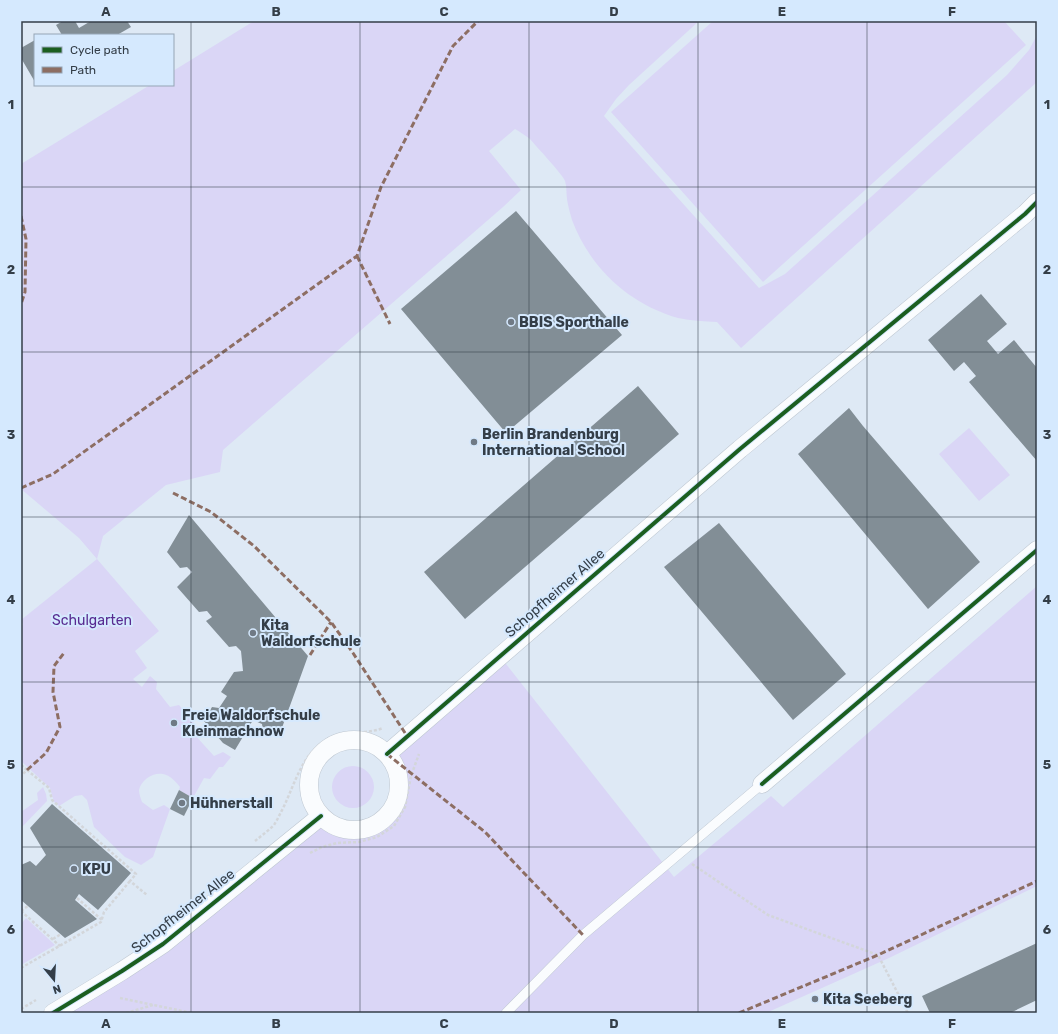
<svg xmlns="http://www.w3.org/2000/svg" width="1058" height="1034" viewBox="0 0 1058 1034" font-family="Rubik,sans-serif">
<style>
.green{fill:#dad6f6}
.building{fill:#828e96}
.lines{fill:none;stroke-linecap:round;stroke-linejoin:round}
.service-casing{stroke:#bec7d1;stroke-width:10}
.minor-casing{stroke:#bec7d1;stroke-width:19}
.path{stroke:#d3d6da;stroke-width:2.5;stroke-dasharray:3 2;stroke-linecap:butt}
.service{stroke:#fafcfe;stroke-width:9}
.minor{stroke:#fafcfe;stroke-width:18}
.quiet{stroke:#8d6e63;stroke-width:3;stroke-dasharray:6 3;stroke-linecap:butt}
.cycleway-casing{stroke:#d5e9fe;stroke-width:6}
.cycleway{stroke:#1b5e20;stroke-width:4}
.grid{fill:none;stroke:#343e48;stroke-width:1;stroke-opacity:0.55}
.poi-dot{fill:#707a85;stroke:#d5e9fe;stroke-width:1.5}
.labels{text-anchor:middle;dominant-baseline:central;stroke-width:4;stroke-linejoin:round;paint-order:stroke}
.poi-label{font-size:14px;font-weight:bold;fill:#343e48;stroke:#d5e9fe;text-anchor:start}
.street-label{font-size:14px;fill:#343e48;stroke:#d5e9fe}
.park-label{font-size:14px;fill:#582b91;stroke:#d5e9fe}
.neatline{fill:none;stroke:#343e48;stroke-width:1.5}
.grid-label{font-size:13px;text-anchor:middle;font-weight:bold;fill:#343e48}
</style>
<rect width="100%" height="100%" fill="#dee9f5"/>
<path class="green" d="M 254,21 L 699,21 L 629,85 L 616,99 L 604,116 L 759,288 L 785,274 L 1007,75 L 1029,50 L 1037,35 L 1037,82 L 741,348 L 717,322 C 704,321 691,321 678,318 C 629,304 590,268 572,220 C 570,213 568,206 567,199 C 566,193 567,187 565,181 C 564,176 535,145 530,139 C 525,135 520,132 515,129 L 489,151 L 521,190 L 503,207 L 223,450 L 220,472 L 166,485 L 103,536 L 97,559 L 159,631 L 135,651 L 147,668 L 133,679 L 142,687 L 150,676 L 157,682 L 156,689 L 170,707 L 179,705 L 197,727 L 194,734 L 214,756 L 223,752 L 231,757 L 223,767 L 219,767 L 210,779 L 204,778 L 193,798 L 179,790 L 180,787 C 176,782 170,775 163,774 C 153,772 141,780 139,790 C 139,794 141,799 142,802 L 153,810 L 164,805 L 170,809 L 153,857 L 141,865 L 125,857 L 94,827 L 87,800 L 82,795 L 75,796 L 59,806 L 54,802 L 50,788 L 21,761 L 21,626 L 23,625 L 21,620 L 97,559 L 79,538 L 21,489 L 21,164 L 150,85 L 173,85 L 173,71 Z
M 713,21 L 1004,21 L 1026,45 L 763,282 L 611,112 Z
M 969,428 L 1010,475 L 979,501 L 939,454 Z
M 1037,586 L 1037,886 L 889,958 L 766,1013 L 53,1013 L 122,971 L 321,816 C 329,822 336,827 345,829 C 374,835 402,809 398,779 C 397,770 392,762 387,754 L 498,657 L 506,664 L 674,877 L 771,796 L 783,807 Z
M332 787a21 21 0 1 1 42 0a21 21 0 1 1-42 0Z
M 43,787 L 46,794 L 47,801 L 21,828 L 21,812 L 38,800 L 37,793 Z
M 26,918 L 55,945 L 21,965 L 21,924 Z"/>
<path class="building" d="M 63,21 L 75,21 L 79,28 L 91,21 L 127,21 L 131,27 L 117,35 L 62,35 L 56,25 Z
M 35,40 L 35,82 L 21,58 L 21,48 Z
M 516,211 L 622,335 L 506,433 L 401,309 Z
M 981,294 L 1007,324 L 987,341 L 998,354 L 1014,340 L 1037,368 L 1037,461 L 969,382 L 976,376 L 964,362 L 954,371 L 928,340 Z
M 638,386 L 679,434 L 465,619 L 424,572 Z
M 849,408 L 863,426 L 980,562 L 928,609 L 798,454 Z
M 189,515 L 308,656 L 279,736 L 263,731 L 262,724 L 253,720 L 235,750 L 223,743 L 204,721 L 212,707 L 219,708 L 227,696 L 221,692 L 234,672 L 243,671 L 241,651 L 236,646 L 229,647 L 206,621 L 212,617 L 207,611 L 199,612 L 177,587 L 192,572 L 187,567 L 180,568 L 167,552 Z
M 719,523 L 846,674 L 793,720 L 664,567 Z
M 179,790 L 193,798 L 184,816 L 170,809 Z
M 52,804 L 131,873 L 98,910 L 79,894 L 75,900 L 97,919 L 65,938 L 21,900 L 21,865 L 30,861 L 36,866 L 46,855 L 30,828 Z
M 1037,943 L 1037,1000 L 1010,1013 L 930,1013 L 922,996 Z"/>
<g class="lines">
<g class="service-casing">
<path id="service" d="M 506,1013 L 583,935 L 762,784"/>
</g>
<g class="minor-casing">
<path id="minor" d="M309 785a45 45 0 1 1 90 0a45 45 0 1 1-90 0Z
M 387,754 L 740,449 L 1025,214 L 1037,202
M 762,784 L 1037,550
M 53,1013 L 122,971 L 163,944 L 321,816"/>
</g>
<path class="path" d="M 21,765 L 27,770 L 21,776
M 27,770 L 49,788 L 52,800 L 136,874 L 130,881 L 147,895
M 255,841 C 261,836 268,831 274,825 C 276,822 278,818 280,814 C 295,787 301,748 335,736 C 350,731 368,734 383,728
M 310,853 L 322,847 L 337,843 L 359,842 L 377,837 L 394,826 L 405,807 L 411,776 L 419,754
M 692,864 L 768,915 L 878,955 L 908,1013
M 77,898 L 102,920
M 21,911 L 60,946
M 21,911 L 28,906
M 53,939 L 61,934
M 21,968 L 101,922 L 104,912 L 130,881
M 120,998 L 192,1013
M 21,1009 L 36,1000
M 126,1013 L 153,1005"/>
<use href="#service" class="service"/>
<use href="#minor" class="minor"/>
<path class="quiet" d="M 21,216 L 26,239 L 25,292 L 21,304
M 357,256 L 390,324
M 21,488 L 53,474 L 357,256 L 381,187 L 453,46 L 478,21
M 173,493 L 211,512 L 254,546 L 331,622 L 353,653 L 407,736
M 310,655 L 331,622
M 387,754 L 485,832 L 583,935
M 27,770 L 46,753 L 60,727 L 53,692 L 54,666 L 64,653
M 739,1013 L 878,955 L 1037,881"/>
<g class="cycleway-casing">
<path id="cycleway" d="M 387,754 L 740,449 L 1025,214 L 1037,202
M 762,784 L 1037,550
M 53,1013 L 122,971 L 163,944 L 321,816"/>
</g>
<use href="#cycleway" class="cycleway"/>
</g>
<path class="grid" d="M 191,21 L 191,1013M 360,21 L 360,1013M 529,21 L 529,1013M 698,21 L 698,1013M 867,21 L 867,1013M 21,187 L 1037,187M 21,352 L 1037,352M 21,517 L 1037,517M 21,682 L 1037,682M 21,847 L 1037,847"/>
<g class="poi-dot">
<circle cx="511" cy="322" r="4"/>
<circle cx="474" cy="442" r="4"/>
<circle cx="253" cy="633" r="4"/>
<circle cx="174" cy="723" r="4"/>
<circle cx="182" cy="803" r="4"/>
<circle cx="74" cy="869" r="4"/>
<circle cx="815" cy="999" r="4"/>
</g>
<g class="labels">
<g class="poi-label">
<text x="519" y="322">BBIS Sporthalle</text>
<text x="482" y="434">Berlin Brandenburg<tspan x="482" dy="16">International School</tspan></text>
<text x="261" y="625">Kita<tspan x="261" dy="16">Waldorfschule</tspan></text>
<text x="182" y="715">Freie Waldorfschule<tspan x="182" dy="16">Kleinmachnow</tspan></text>
<text x="190" y="803">Hühnerstall</text>
<text x="82" y="869">KPU</text>
<text x="823" y="999">Kita Seeberg</text>
</g>
<g class="street-label">
<text transform="translate(555 593) rotate(-41)">Schopfheimer Allee</text>
<text transform="translate(183 911) rotate(-38)">Schopfheimer Allee</text>
</g>
<g class="park-label">
<text x="92" y="620">Schulgarten</text>
</g>
</g>
<rect width="1058" height="1034" fill="none" stroke="#d5e9fe" stroke-width="44"/>
<rect x="34" y="34" width="140" height="52" fill="#d5e9fe" stroke="#95a5b5"/>
<rect x="42" y="47" width="20" height="6" fill="#1b5e20" stroke="#95a5b5"/>
<text x="70" y="54" font-size="12" fill="#343e48">Cycle path</text>
<rect x="42" y="67" width="20" height="6" fill="#8d6e63" stroke="#95a5b5"/>
<text x="70" y="74" font-size="12" fill="#343e48">Path</text>
<g transform="translate(54 980) rotate(162)" stroke="#d5e9fe" stroke-width="3" paint-order="stroke">
<path d="M0-3L7 15L0 10L-7 15Z" fill="#343e48"/>
<text y="-6" font-size="11" font-weight="bold" text-anchor="middle" fill="#343e48">N</text>
</g>
<rect x="22" y="22" width="1014" height="990" class="neatline"/>
<g class="grid-label">
<text x="106" y="16">A</text>
<text x="276" y="16">B</text>
<text x="444" y="16">C</text>
<text x="614" y="16">D</text>
<text x="782" y="16">E</text>
<text x="952" y="16">F</text>
<text x="11" y="109">1</text>
<text x="1047" y="109">1</text>
<text x="11" y="274">2</text>
<text x="1047" y="274">2</text>
<text x="11" y="439">3</text>
<text x="1047" y="439">3</text>
<text x="11" y="604">4</text>
<text x="1047" y="604">4</text>
<text x="11" y="769">5</text>
<text x="1047" y="769">5</text>
<text x="11" y="934">6</text>
<text x="1047" y="934">6</text>
<text x="106" y="1028">A</text>
<text x="276" y="1028">B</text>
<text x="444" y="1028">C</text>
<text x="614" y="1028">D</text>
<text x="782" y="1028">E</text>
<text x="952" y="1028">F</text>
</g>
</svg>
